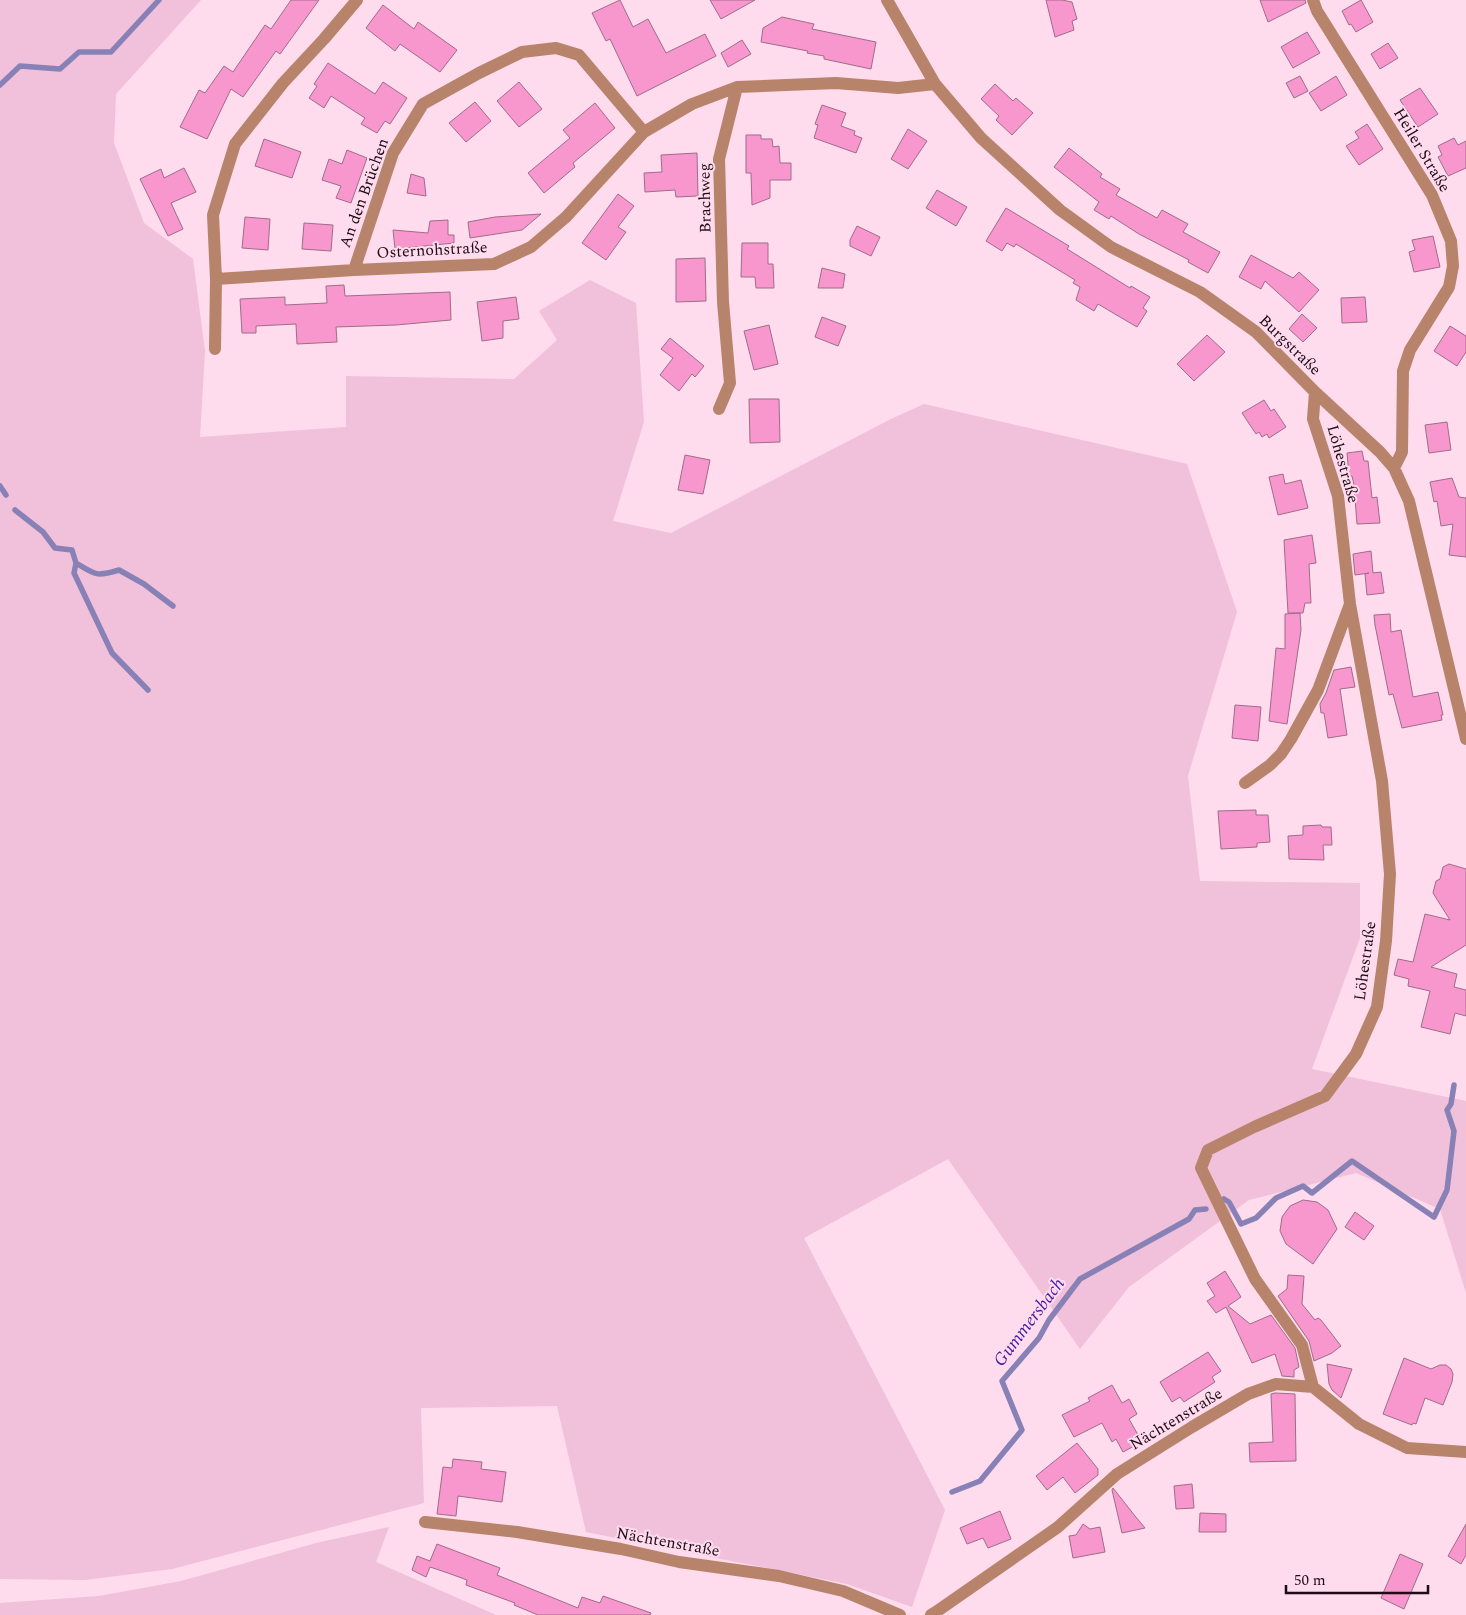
<svg xmlns="http://www.w3.org/2000/svg" width="1466" height="1615" viewBox="0 0 1466 1615" font-family="Spectral,serif">
<style>
.green{fill:#f1c0da}
.lines{fill:none;stroke-linecap:round;stroke-linejoin:round}
.stream{stroke:#8881b6;stroke-width:5.5}
.building{fill:#f797ce;stroke:#a06c88}
.minor{stroke:#b8836b;stroke-width:12}
.labels{text-anchor:middle;dominant-baseline:central;stroke-width:4;stroke-linejoin:round;paint-order:stroke}
.street-label{font-size:16px;fill:#1e0b16;stroke:#fedbed}
.water-label{font-size:18px;font-style:italic;fill:#411ba2;stroke:#fedbed}
</style>
<rect width="100%" height="100%" fill="#fedbed"/>
<path class="green" d="M 0,0 L 201,0 L 116,94 L 114,143 L 144,223 L 193,259 L 205,351 L 200,437 L 346,427 L 346,376 L 514,379 L 557,340 L 539,311 L 590,280 L 636,303 L 644,422 L 613,521 L 671,533 L 891,419 L 924,404 L 1187,464 L 1237,612 L 1188,776 L 1200,881 L 1360,883 L 1360,938 L 1312,1069 L 1466,1101 L 1466,1293 L 1440,1209 L 1356,1173 L 1249,1200 L 1129,1287 L 1080,1349 L 948,1159 L 804,1238 L 945,1510 L 912,1607 L 847,1584 L 586,1532 L 557,1406 L 421,1408 L 424,1503 L 172,1569 L 85,1580 L 0,1579 Z
M 389,1527 L 376,1562 L 496,1615 L 0,1615 L 0,1603 L 99,1596 L 181,1581 L 316,1543 Z"/>
<g class="lines">
<path class="stream" d="M 0,85 L 20,66 L 60,69 L 79,52 L 111,52 L 159,0
M 0,486 L 6,495
M 15,510 L 43,532 L 55,548 L 72,550 L 76,563 L 74,573 L 112,653 L 148,690
M 76,563 C 96,575 96,577 119,570 L 144,584 L 173,606
M 1224,1199 L 1229,1202 L 1241,1224 L 1256,1218 L 1276,1198 L 1303,1186 L 1312,1193 L 1352,1161 L 1434,1217 L 1447,1190 L 1454,1131 L 1447,1110 L 1451,1104 L 1454,1085
M 952,1492 L 980,1481 L 1022,1430 L 1002,1381 L 1039,1338 L 1049,1320 L 1080,1279 L 1189,1219 L 1195,1210 L 1206,1209"/>
</g>
<path class="building" d="M 291,0 L 319,0 L 280,54 L 276,51 L 243,97 L 231,89 L 207,139 L 180,127 L 199,90 L 205,93 L 224,66 L 233,72 L 265,25 L 271,29 Z
M 620,0 L 633,27 L 648,19 L 666,53 L 705,34 L 716,56 L 637,96 L 610,39 L 606,41 L 592,13 Z
M 710,0 L 755,0 L 721,19 Z
M 1046,0 L 1062,0 L 1072,2 L 1077,19 L 1072,21 L 1074,30 L 1055,37 Z
M 1260,0 L 1305,0 L 1306,3 L 1268,22 Z
M 1361,0 L 1373,22 L 1356,32 L 1351,24 L 1349,25 L 1342,11 Z
M 383,5 L 414,29 L 418,22 L 457,50 L 440,72 L 400,44 L 395,51 L 366,28 Z
M 782,17 L 814,24 L 812,29 L 876,42 L 871,69 L 824,59 L 824,56 L 807,53 L 808,51 L 761,42 L 763,28 Z
M 1307,32 L 1320,53 L 1293,68 L 1281,47 Z
M 742,40 L 751,54 L 728,67 L 721,53 Z
M 1388,43 L 1398,58 L 1380,69 L 1371,54 Z
M 328,63 L 375,94 L 383,82 L 407,98 L 390,124 L 385,121 L 377,133 L 361,124 L 365,118 L 331,96 L 324,108 L 309,98 L 317,86 L 314,84 Z
M 1300,76 L 1308,91 L 1294,98 L 1286,83 Z
M 1336,76 L 1347,95 L 1321,111 L 1309,93 Z
M 519,82 L 542,109 L 519,127 L 497,101 Z
M 995,84 L 1013,101 L 1016,98 L 1033,113 L 1012,135 L 996,120 L 999,116 L 981,99 Z
M 1420,88 L 1438,114 L 1418,127 L 1400,100 Z
M 475,102 L 491,121 L 466,142 L 449,123 Z
M 595,103 L 615,128 L 573,163 L 575,167 L 544,193 L 528,173 L 570,138 L 563,130 Z
M 822,105 L 846,113 L 841,126 L 855,131 L 854,135 L 862,138 L 856,153 L 814,138 L 818,125 L 815,124 Z
M 1367,124 L 1383,149 L 1359,165 L 1346,146 L 1359,138 L 1355,132 Z
M 908,129 L 927,141 L 908,169 L 891,159 Z
M 746,135 L 761,135 L 761,139 L 772,139 L 773,147 L 779,146 L 780,163 L 791,163 L 791,180 L 770,180 L 770,198 L 752,205 L 751,173 L 746,173 Z
M 1454,138 L 1458,145 L 1466,141 L 1466,168 L 1448,176 L 1438,157 L 1442,155 L 1438,146 Z
M 264,139 L 301,152 L 292,178 L 255,166 Z
M 1069,148 L 1102,174 L 1100,177 L 1120,189 L 1116,195 L 1157,218 L 1162,210 L 1188,224 L 1183,232 L 1220,252 L 1208,273 L 1188,262 L 1189,260 L 1139,234 L 1111,216 L 1109,219 L 1094,210 L 1099,202 L 1054,167 Z
M 347,150 L 367,158 L 351,203 L 336,198 L 341,186 L 322,180 L 329,159 L 342,164 Z
M 697,153 L 698,196 L 676,197 L 675,190 L 645,192 L 644,173 L 662,172 L 661,155 Z
M 184,168 L 196,192 L 171,203 L 183,229 L 168,236 L 140,179 L 161,169 L 164,178 Z
M 411,174 L 424,178 L 426,196 L 407,193 Z
M 937,190 L 967,207 L 956,226 L 926,208 Z
M 618,194 L 634,206 L 618,227 L 626,232 L 606,260 L 582,243 Z
M 1006,208 L 1069,246 L 1067,249 L 1130,288 L 1131,286 L 1150,297 L 1143,308 L 1147,311 L 1137,327 L 1098,304 L 1094,311 L 1076,300 L 1080,287 L 1073,283 L 1075,280 L 1016,244 L 1014,247 L 1007,243 L 1002,251 L 986,241 Z
M 541,214 L 522,230 L 470,238 L 468,222 L 495,217 Z
M 245,217 L 270,219 L 268,250 L 242,248 Z
M 448,220 L 448,235 L 454,235 L 454,243 L 395,249 L 393,230 L 428,233 L 430,221 Z
M 304,223 L 333,225 L 331,251 L 302,249 Z
M 857,226 L 880,237 L 871,256 L 850,246 L 850,240 Z
M 1433,236 L 1440,267 L 1414,272 L 1409,252 L 1415,250 L 1412,240 Z
M 742,243 L 768,243 L 768,264 L 773,264 L 774,288 L 756,288 L 755,277 L 741,277 Z
M 1251,255 L 1293,278 L 1299,272 L 1319,290 L 1299,312 L 1265,281 L 1261,289 L 1239,277 Z
M 705,258 L 706,301 L 676,302 L 676,259 Z
M 822,268 L 845,274 L 843,288 L 818,288 Z
M 344,285 L 345,296 L 450,292 L 451,320 L 396,325 L 336,327 L 337,342 L 297,344 L 296,324 L 256,326 L 256,333 L 242,333 L 240,299 L 285,297 L 285,305 L 327,303 L 326,286 Z
M 516,297 L 519,319 L 503,321 L 503,338 L 482,341 L 477,302 Z
M 1365,297 L 1367,322 L 1342,323 L 1341,298 Z
M 1302,314 L 1317,328 L 1303,342 L 1289,329 Z
M 822,317 L 846,326 L 838,346 L 815,337 Z
M 769,325 L 778,364 L 754,370 L 744,331 Z
M 1450,326 L 1466,336 L 1466,352 L 1457,366 L 1434,351 Z
M 1207,335 L 1225,352 L 1194,381 L 1177,364 Z
M 670,338 L 704,366 L 695,377 L 692,374 L 679,391 L 660,375 L 673,358 L 661,349 Z
M 749,399 L 779,399 L 780,442 L 750,443 Z
M 1264,400 L 1271,411 L 1274,409 L 1286,427 L 1269,438 L 1267,434 L 1262,437 L 1259,432 L 1256,434 L 1242,413 Z
M 1447,422 L 1451,450 L 1429,453 L 1425,425 Z
M 1362,451 L 1364,461 L 1368,461 L 1372,498 L 1377,497 L 1380,523 L 1357,524 L 1354,485 L 1352,476 L 1349,476 L 1347,453 Z
M 685,455 L 710,460 L 703,494 L 678,490 Z
M 1283,474 L 1285,484 L 1301,480 L 1308,508 L 1278,515 L 1269,477 Z
M 1452,478 L 1459,497 L 1466,498 L 1466,557 L 1449,555 L 1453,524 L 1441,526 L 1437,501 L 1434,502 L 1430,482 Z
M 1312,535 L 1316,563 L 1309,564 L 1311,603 L 1305,603 L 1303,613 L 1288,613 L 1284,540 Z
M 1371,551 L 1373,573 L 1381,572 L 1384,593 L 1367,595 L 1365,574 L 1369,573 L 1355,575 L 1353,554 Z
M 1300,613 L 1301,630 L 1287,724 L 1269,721 L 1276,648 L 1285,649 L 1285,614 Z
M 1390,614 L 1391,632 L 1401,630 L 1413,697 L 1438,692 L 1443,715 L 1441,715 L 1442,720 L 1402,728 L 1393,694 L 1389,695 L 1375,625 L 1374,615 Z
M 1351,667 L 1355,687 L 1340,689 L 1347,735 L 1328,738 L 1324,713 L 1321,713 L 1320,704 L 1326,693 L 1334,670 Z
M 1235,705 L 1261,707 L 1258,741 L 1232,738 Z
M 1256,810 L 1256,815 L 1268,815 L 1270,842 L 1257,843 L 1257,847 L 1221,849 L 1218,811 Z
M 1321,825 L 1322,827 L 1331,827 L 1332,845 L 1323,845 L 1324,860 L 1289,859 L 1288,836 L 1303,835 L 1303,826 Z
M 1449,864 L 1466,869 L 1466,945 L 1431,967 L 1457,974 L 1454,987 L 1466,990 L 1466,1016 L 1455,1013 L 1450,1034 L 1421,1027 L 1430,991 L 1408,986 L 1409,979 L 1394,975 L 1398,959 L 1413,962 L 1425,914 L 1450,920 L 1433,893 L 1436,881 L 1440,879 L 1443,867 Z
M 1303,1200 L 1317,1202 L 1328,1210 L 1337,1229 L 1313,1264 L 1286,1244 L 1280,1231 L 1282,1217 L 1290,1206 Z
M 1355,1212 L 1374,1226 L 1364,1240 L 1345,1227 Z
M 1225,1271 L 1241,1297 L 1228,1306 L 1250,1324 L 1271,1315 L 1295,1348 L 1299,1367 L 1294,1370 L 1294,1377 L 1282,1376 L 1275,1354 L 1252,1363 L 1226,1307 L 1216,1313 L 1207,1301 L 1215,1296 L 1207,1283 Z
M 1288,1275 L 1304,1276 L 1302,1304 L 1315,1320 L 1318,1318 L 1321,1320 L 1341,1346 L 1332,1353 L 1314,1361 L 1309,1341 L 1278,1296 L 1287,1289 Z
M 1208,1352 L 1221,1371 L 1212,1377 L 1215,1382 L 1184,1402 L 1180,1397 L 1172,1402 L 1160,1382 Z
M 1404,1358 L 1431,1369 L 1440,1365 L 1446,1365 L 1451,1369 L 1453,1374 L 1452,1382 L 1443,1405 L 1425,1398 L 1416,1424 L 1413,1423 L 1412,1425 L 1383,1414 Z
M 1327,1364 L 1352,1369 L 1341,1398 L 1332,1390 L 1329,1384 Z
M 1112,1385 L 1122,1403 L 1129,1399 L 1137,1414 L 1129,1419 L 1142,1442 L 1123,1452 L 1116,1439 L 1112,1442 L 1102,1423 L 1074,1437 L 1062,1415 L 1090,1401 L 1088,1398 Z
M 1275,1393 L 1295,1394 L 1296,1461 L 1250,1462 L 1249,1443 L 1273,1442 L 1271,1394 Z
M 1077,1443 L 1098,1469 L 1098,1475 L 1075,1493 L 1063,1477 L 1047,1490 L 1036,1476 Z
M 453,1459 L 482,1462 L 481,1469 L 506,1472 L 502,1502 L 458,1496 L 456,1516 L 437,1514 L 443,1467 L 452,1468 Z
M 1192,1484 L 1194,1508 L 1176,1509 L 1174,1486 Z
M 1113,1488 L 1135,1516 L 1145,1528 L 1122,1533 L 1112,1490 Z
M 1000,1511 L 1011,1539 L 988,1548 L 983,1538 L 967,1544 L 960,1528 Z
M 1200,1513 L 1226,1514 L 1226,1532 L 1199,1532 Z
M 1083,1524 L 1090,1529 L 1100,1527 L 1105,1552 L 1073,1558 L 1069,1536 L 1076,1535 Z
M 1466,1524 L 1466,1555 L 1461,1564 L 1448,1556 Z
M 437,1544 L 500,1568 L 497,1575 L 578,1608 L 582,1597 L 600,1603 L 603,1596 L 651,1613 L 650,1615 L 538,1615 L 514,1605 L 515,1603 L 466,1585 L 467,1580 L 448,1573 L 430,1567 L 426,1577 L 412,1570 L 417,1556 L 430,1561 Z
M 1400,1554 L 1423,1564 L 1404,1609 L 1381,1598 Z"/>
<g class="lines">
<path class="minor" d="M 887,0 L 935,84 L 981,138 L 1060,210 L 1111,247 L 1200,292 L 1256,332 L 1315,392 L 1380,452 L 1394,468 L 1409,501 L 1466,739
M 1313,0 L 1317,11 L 1432,195 L 1451,241 L 1453,266 L 1449,287 L 1410,350 L 1403,371 L 1402,452 L 1394,468
M 354,270 L 393,153 L 423,104 L 479,73 L 522,52 L 556,48 L 579,55 L 644,132
M 216,279 L 213,215 L 235,144 L 283,83 L 324,39 L 357,0
M 215,349 L 216,279 L 354,270 L 494,264 L 531,247 L 566,217 L 644,132 L 692,104 L 737,87 L 836,83 L 898,88 L 935,84
M 719,409 L 730,383 L 723,302 L 719,159 L 737,87
M 1245,783 L 1270,765 L 1281,754 L 1291,739 L 1318,690 L 1350,604
M 1313,1387 L 1302,1345 L 1255,1279 L 1201,1168 L 1208,1150 L 1254,1127 L 1325,1096 L 1356,1054 L 1377,1007 L 1386,941 L 1390,874 L 1382,781 L 1350,604 L 1338,496 L 1313,419 L 1315,392
M 425,1522 L 517,1532 L 621,1549 L 679,1562 L 779,1576 L 843,1591 L 900,1615
M 931,1615 L 936,1612 L 1058,1527 L 1117,1474 L 1192,1427 L 1248,1394 L 1276,1384 L 1313,1387 L 1359,1424 L 1407,1448 L 1466,1452"/>
</g>
<g class="labels">
<g class="street-label">
<text transform="translate(1422 150) rotate(59)">Heiler Straße</text>
<text transform="translate(364 193) rotate(-70)">An den Brüchen</text>
<text transform="translate(705 198) rotate(-91)">Brachweg</text>
<text transform="translate(432 250) rotate(-3)">Osternohstraße</text>
<text transform="translate(1290 345) rotate(44)">Burgstraße</text>
<text transform="translate(1343 464) rotate(74)">Löhestraße</text>
<text transform="translate(1365 961) rotate(-82)">Löhestraße</text>
<text transform="translate(1176 1419) rotate(-31)">Nächtenstraße</text>
<text transform="translate(668 1542) rotate(10)">Nächtenstraße</text>
</g>
<g class="water-label">
<text transform="translate(1029 1322) rotate(-53)">Gummersbach</text>
</g>
</g>
<path d="M1286 1585v8h142v-8" fill="none" stroke="#1e0b16" stroke-width="2.5"/>
<text x="1294" y="1585" font-size="15" fill="#1e0b16" stroke="#fedbed" stroke-width="4" paint-order="stroke">50 m</text>
</svg>
